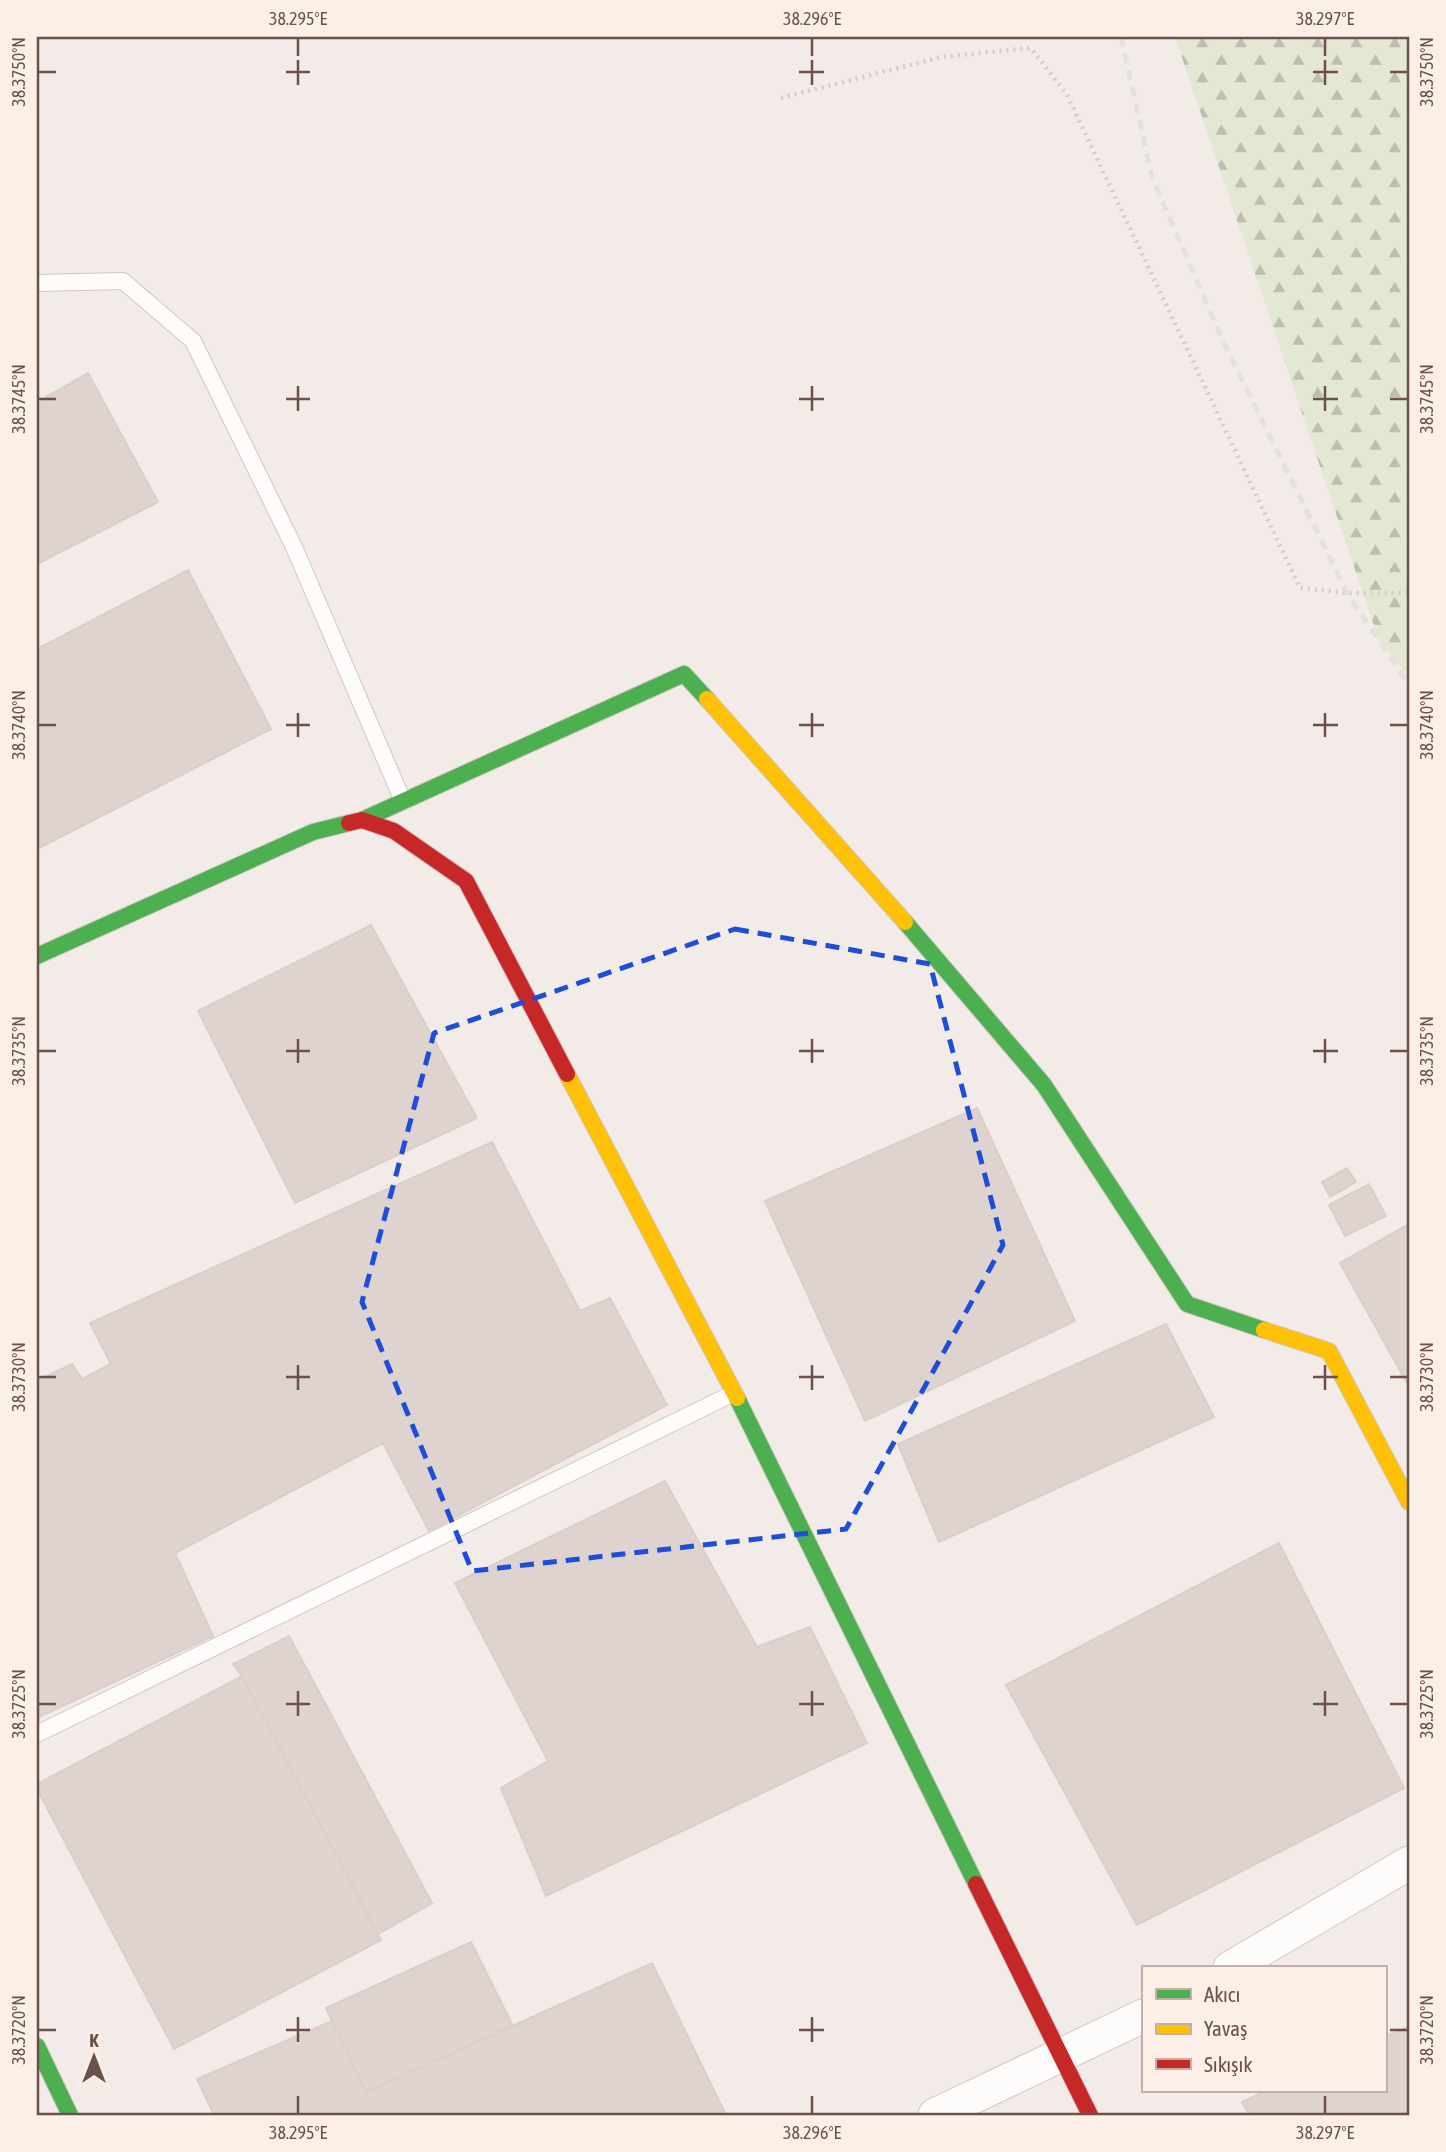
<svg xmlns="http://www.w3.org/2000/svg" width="1446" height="2152" viewBox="0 0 1446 2152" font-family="'Asap Condensed',sans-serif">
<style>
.forest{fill:url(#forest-firs)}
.building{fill:#dfd3d0;stroke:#dbceca;stroke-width:2}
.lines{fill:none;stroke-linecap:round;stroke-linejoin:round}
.lane-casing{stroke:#d0c6c3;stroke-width:18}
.street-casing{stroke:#d0c6c3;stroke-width:35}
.fast-casing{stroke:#d2c7c4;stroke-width:18}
.slow-casing{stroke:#d2c7c4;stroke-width:18}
.jam-casing{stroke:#d2c7c4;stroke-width:18}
.path{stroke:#d4cbc9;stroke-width:4.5;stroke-dasharray:2 5;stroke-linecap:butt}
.lane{stroke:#fdfcfb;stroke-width:16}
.street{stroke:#fdfcfb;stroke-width:33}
.fast{stroke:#4caf50;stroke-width:16}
.slow{stroke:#ffc107;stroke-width:16}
.jam{stroke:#c62828;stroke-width:16}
.rail{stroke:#e2e0e2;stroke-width:5;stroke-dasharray:10 7;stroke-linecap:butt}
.marked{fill:none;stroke:#1d4ed8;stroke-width:5;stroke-dasharray:14 9;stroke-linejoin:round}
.ticks{fill:none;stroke:#6c504c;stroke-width:2.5}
.neatline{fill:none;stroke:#6c504c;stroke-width:2.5}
.ticks-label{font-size:18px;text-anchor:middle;fill:#6c504c}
</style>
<defs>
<pattern id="forest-firs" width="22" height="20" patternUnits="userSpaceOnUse" patternTransform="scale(1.75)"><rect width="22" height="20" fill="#e4e7d3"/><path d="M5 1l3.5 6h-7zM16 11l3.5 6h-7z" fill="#bdbead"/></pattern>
</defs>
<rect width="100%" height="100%" fill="#f3ebe7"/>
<path class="forest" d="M 1175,37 L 1409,37 L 1409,677 L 1379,641 Z"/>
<path class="building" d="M 88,373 L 158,502 L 37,564 L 37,402 Z
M 188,570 L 271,729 L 37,849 L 37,649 Z
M 371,925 L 477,1118 L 295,1203 L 198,1011 Z
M 977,1108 L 1075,1321 L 865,1421 L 765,1201 Z
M 492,1142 L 580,1311 L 610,1298 L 667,1405 L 429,1531 L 383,1443 L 175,1553 L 213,1636 L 37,1718 L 37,1381 L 72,1364 L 82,1379 L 111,1364 L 90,1323 Z
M 1347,1168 L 1356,1182 L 1330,1197 L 1322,1182 Z
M 1369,1184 L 1386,1216 L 1345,1236 L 1329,1205 Z
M 1409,1224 L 1409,1387 L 1340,1263 Z
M 1166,1324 L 1214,1417 L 939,1542 L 898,1444 Z
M 665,1481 L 757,1647 L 810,1627 L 867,1743 L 546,1896 L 501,1788 L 548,1761 L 455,1583 Z
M 1279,1543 L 1404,1788 L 1137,1925 L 1006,1685 Z
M 289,1636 L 432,1903 L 378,1934 L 242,1676 L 233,1664 Z
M 242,1676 L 381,1940 L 174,2049 L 37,1789 L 37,1784 Z
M 471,1942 L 513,2026 L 366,2092 L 326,2008 Z
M 652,1963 L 726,2115 L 214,2115 L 197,2079 L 332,2021 L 366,2092 Z
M 1409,2026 L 1409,2115 L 1249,2115 L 1242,2102 L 1266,2091 L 1385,2091 L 1385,2037 Z"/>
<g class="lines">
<g class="lane-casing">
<path id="lane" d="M 37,283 L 123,281 L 193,341 L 294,547 L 403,801
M 37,1734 L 734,1393"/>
</g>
<g class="street-casing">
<path id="street" d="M 1230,1968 L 1409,1863
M 935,2115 L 1143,2016"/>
</g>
<g class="fast-casing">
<path id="fast" d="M 362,820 L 684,674 L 707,699
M 905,922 L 1044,1085 L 1187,1304 L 1264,1330
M 37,956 L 313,832 L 349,823
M 737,1398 L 976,1884
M 37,2046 L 70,2115"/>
</g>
<g class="slow-casing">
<path id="slow" d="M 707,699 L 905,922
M 567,1074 L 737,1398
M 1264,1330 L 1329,1351 L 1409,1502"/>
</g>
<g class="jam-casing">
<path id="jam" d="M 349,823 L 362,820 L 394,831 L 466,881 L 567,1074
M 976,1884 L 1090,2115"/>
</g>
<path class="path" d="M 781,98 L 941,57 L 1031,48 L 1067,95 L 1300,588 L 1347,593 L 1409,593"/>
<use href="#lane" class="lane"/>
<use href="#street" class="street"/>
<use href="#fast" class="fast"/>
<use href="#slow" class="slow"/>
<use href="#jam" class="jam"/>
<path class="rail" d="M 1121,37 L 1152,177 L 1222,339 L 1347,593 L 1409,685"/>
</g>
<path class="marked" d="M 735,929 L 930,964 L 1003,1245 L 846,1529 L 472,1571 L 362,1302 L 434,1033 Z"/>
<path class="ticks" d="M 298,38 L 298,56M 812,38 L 812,56M 1325,38 L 1325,56M 298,60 L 298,85M 812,60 L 812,85M 1325,60 L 1325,85M 38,72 L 56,72M 286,72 L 310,72M 799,72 L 824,72M 1313,72 L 1338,72M 1390,72 L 1408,72M 298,386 L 298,411M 812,386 L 812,411M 1325,386 L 1325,411M 38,399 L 56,399M 286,399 L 310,399M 799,399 L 824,399M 1313,399 L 1338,399M 1390,399 L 1408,399M 298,713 L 298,737M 812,713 L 812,737M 1325,713 L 1325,737M 38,725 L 56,725M 286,725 L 310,725M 799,725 L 824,725M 1313,725 L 1338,725M 1390,725 L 1408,725M 298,1039 L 298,1063M 812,1039 L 812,1063M 1325,1039 L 1325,1063M 38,1051 L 56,1051M 286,1051 L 310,1051M 799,1051 L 824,1051M 1313,1051 L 1338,1051M 1390,1051 L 1408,1051M 298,1365 L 298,1390M 812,1365 L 812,1390M 1325,1365 L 1325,1390M 38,1377 L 56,1377M 286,1377 L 310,1377M 799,1377 L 824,1377M 1313,1377 L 1338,1377M 1390,1377 L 1408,1377M 298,1691 L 298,1716M 812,1691 L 812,1716M 1325,1691 L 1325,1716M 38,1704 L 56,1704M 286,1704 L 310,1704M 799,1704 L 824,1704M 1313,1704 L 1338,1704M 1390,1704 L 1408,1704M 298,2017 L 298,2042M 812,2017 L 812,2042M 38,2030 L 56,2030M 286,2030 L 310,2030M 799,2030 L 824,2030M 1390,2030 L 1408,2030M 298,2096 L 298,2114M 812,2096 L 812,2114M 1325,2096 L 1325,2114"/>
<rect width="1446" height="2152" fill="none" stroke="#fcefe7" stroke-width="77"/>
<rect x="1142" y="1966" width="245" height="126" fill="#fcefe7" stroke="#c2afa9" stroke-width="2"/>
<rect x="1156" y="1989" width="35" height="10" fill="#4caf50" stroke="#c2afa9" stroke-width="2"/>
<text x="1204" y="2002" font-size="21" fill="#6c504c">Akıcı</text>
<rect x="1156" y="2024" width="35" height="10" fill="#ffc107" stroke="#c2afa9" stroke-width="2"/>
<text x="1204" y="2036" font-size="21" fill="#6c504c">Yavaş</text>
<rect x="1156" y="2059" width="35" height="10" fill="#c62828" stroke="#c2afa9" stroke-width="2"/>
<text x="1204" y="2072" font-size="21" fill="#6c504c">Sıkışık</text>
<g transform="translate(94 2057)" stroke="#fcefe7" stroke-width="5" paint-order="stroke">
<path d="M0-5L12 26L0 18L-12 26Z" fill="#6c504c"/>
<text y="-10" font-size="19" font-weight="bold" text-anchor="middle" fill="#6c504c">K</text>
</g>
<rect x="38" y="38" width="1370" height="2076" class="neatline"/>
<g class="ticks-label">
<text x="298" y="25">38.295°E</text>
<text x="812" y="25">38.296°E</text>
<text x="1325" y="25">38.297°E</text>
<text transform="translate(19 72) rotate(-90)" y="6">38.3750°N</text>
<text transform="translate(1427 72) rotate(-90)" y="6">38.3750°N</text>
<text transform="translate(19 399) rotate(-90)" y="6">38.3745°N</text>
<text transform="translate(1427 399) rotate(-90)" y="6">38.3745°N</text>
<text transform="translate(19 725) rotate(-90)" y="6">38.3740°N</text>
<text transform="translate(1427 725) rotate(-90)" y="6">38.3740°N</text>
<text transform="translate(19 1051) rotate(-90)" y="6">38.3735°N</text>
<text transform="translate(1427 1051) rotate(-90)" y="6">38.3735°N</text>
<text transform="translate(19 1377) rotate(-90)" y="6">38.3730°N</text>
<text transform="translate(1427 1377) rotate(-90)" y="6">38.3730°N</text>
<text transform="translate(19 1704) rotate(-90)" y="6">38.3725°N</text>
<text transform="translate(1427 1704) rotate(-90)" y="6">38.3725°N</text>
<text transform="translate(19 2030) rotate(-90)" y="6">38.3720°N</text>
<text transform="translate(1427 2030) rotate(-90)" y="6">38.3720°N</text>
<text x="298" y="2139">38.295°E</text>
<text x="812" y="2139">38.296°E</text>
<text x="1325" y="2139">38.297°E</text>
</g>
</svg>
